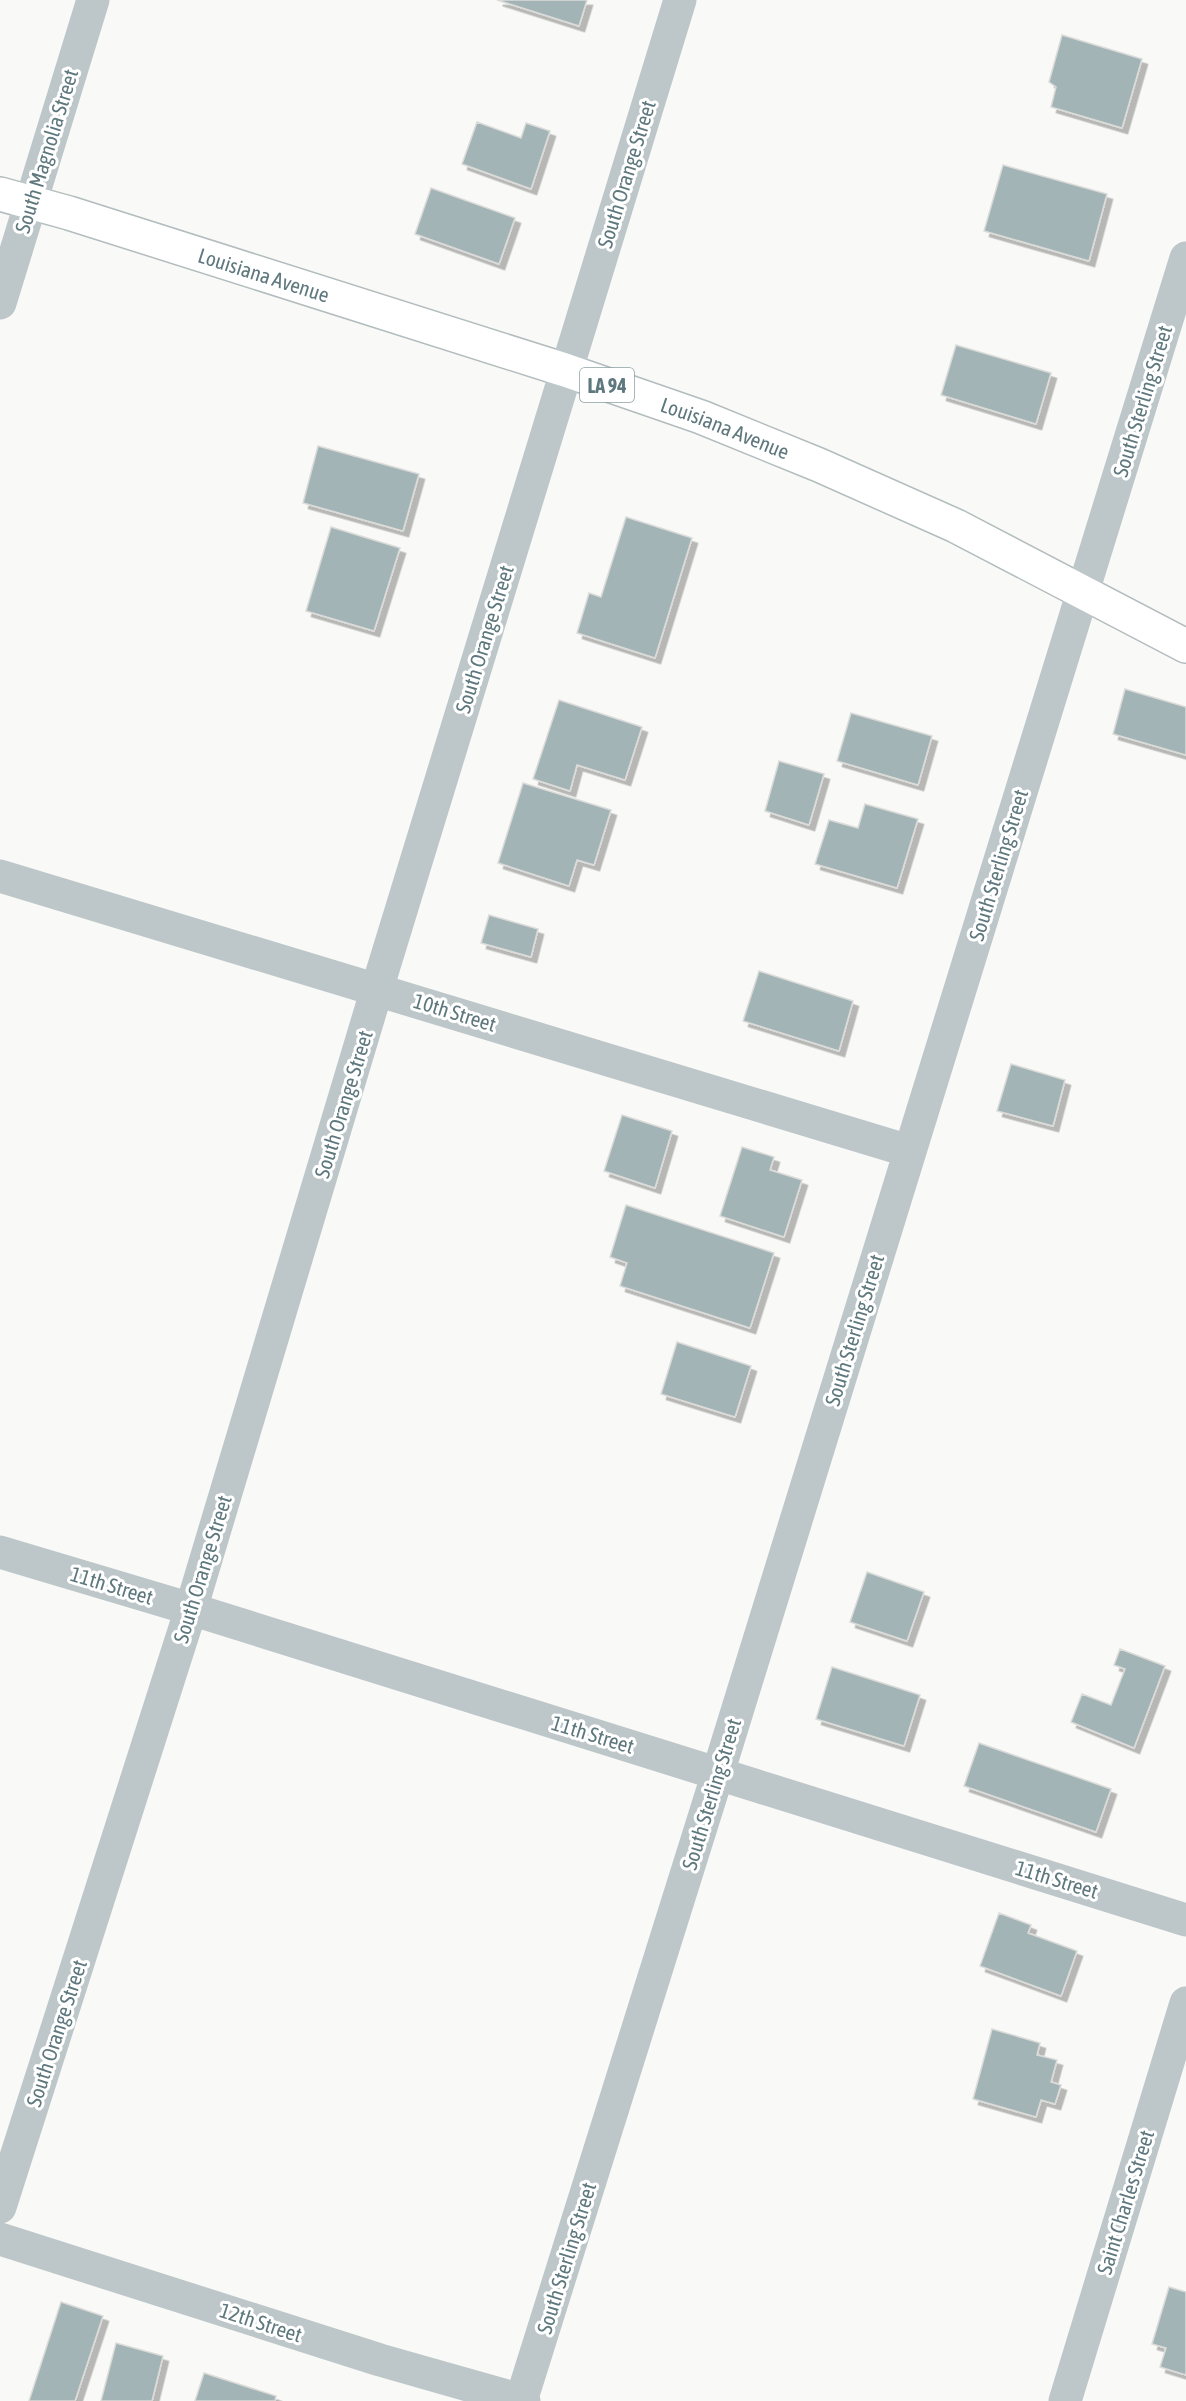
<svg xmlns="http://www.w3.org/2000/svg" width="1186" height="2401" viewBox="0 0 1186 2401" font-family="'Asap Condensed',sans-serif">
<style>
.building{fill:#a3b4b6;stroke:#dbdbd9;stroke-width:1.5;filter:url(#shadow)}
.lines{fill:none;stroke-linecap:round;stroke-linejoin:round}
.primary-casing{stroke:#b3bcbe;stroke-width:36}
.minor{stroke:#bdc6c8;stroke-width:33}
.primary{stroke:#fff;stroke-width:33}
.labels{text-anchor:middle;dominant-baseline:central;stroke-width:6;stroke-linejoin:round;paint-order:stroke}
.shield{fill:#fff;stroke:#8ea0a5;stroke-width:1.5}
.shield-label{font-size:20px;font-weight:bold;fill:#5e787e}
.street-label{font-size:21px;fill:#5e787e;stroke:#fff}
</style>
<defs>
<filter id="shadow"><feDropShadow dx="5.5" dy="5.5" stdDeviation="0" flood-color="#0004"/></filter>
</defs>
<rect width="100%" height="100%" fill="#f9f9f7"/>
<path class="building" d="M 497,0 L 587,0 L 579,26 Z
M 1062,35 L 1142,59 L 1122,128 L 1051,107 L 1056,87 L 1049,82 Z
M 477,122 L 521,138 L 526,123 L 550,131 L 531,189 L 462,164 Z
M 1003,165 L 1107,194 L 1089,261 L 984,231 Z
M 431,188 L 515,218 L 499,264 L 415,234 Z
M 956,345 L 1051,373 L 1036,424 L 941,395 Z
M 318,446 L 419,474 L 403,531 L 303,503 Z
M 626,517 L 692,538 L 655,658 L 577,633 L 589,593 L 601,597 Z
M 331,527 L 400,548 L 374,631 L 306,611 Z
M 1125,689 L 1186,707 L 1186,755 L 1113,734 Z
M 559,700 L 642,727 L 625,780 L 577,765 L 570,791 L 533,779 Z
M 851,713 L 932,736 L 918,785 L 837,761 Z
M 779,761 L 824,774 L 809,825 L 765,811 Z
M 523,783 L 611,810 L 594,865 L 577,860 L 569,886 L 498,863 Z
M 865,804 L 918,819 L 897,888 L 815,864 L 829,820 L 858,828 Z
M 489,915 L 538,929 L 531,957 L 481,943 Z
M 759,971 L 853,1001 L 839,1051 L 743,1021 Z
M 1011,1064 L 1065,1080 L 1053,1126 L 997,1111 Z
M 622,1115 L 672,1131 L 655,1188 L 604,1171 Z
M 742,1147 L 774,1157 L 770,1170 L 802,1180 L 784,1237 L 720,1216 Z
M 626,1205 L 774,1253 L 750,1328 L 620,1286 L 627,1263 L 610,1257 Z
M 677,1342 L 751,1366 L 735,1417 L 661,1394 Z
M 867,1572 L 924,1592 L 907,1641 L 850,1622 Z
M 1120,1649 L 1165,1666 L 1134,1748 L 1071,1722 L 1082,1694 L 1111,1705 L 1125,1669 L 1114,1665 Z
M 832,1667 L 920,1695 L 904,1746 L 816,1719 Z
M 979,1743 L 1111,1789 L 1096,1832 L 964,1786 Z
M 999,1913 L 1031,1925 L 1028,1933 L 1077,1951 L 1061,1996 L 980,1966 Z
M 992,2029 L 1040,2043 L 1037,2055 L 1057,2060 L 1051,2082 L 1061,2085 L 1055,2104 L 1041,2100 L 1036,2117 L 973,2099 Z
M 1169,2287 L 1186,2292 L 1186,2375 L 1160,2367 L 1166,2348 L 1152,2344 Z
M 61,2302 L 103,2316 L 75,2401 L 29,2401 Z
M 116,2343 L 163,2356 L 152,2401 L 101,2401 Z
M 204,2373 L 276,2396 L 275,2401 L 195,2401 Z"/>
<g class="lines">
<g class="primary-casing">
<g id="primary">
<path id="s1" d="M 0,194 L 69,213 L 565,370 L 701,417 L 819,465 L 956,526 L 1186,646"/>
</g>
</g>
<path class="minor" d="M 0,303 L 93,0
M 0,876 L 909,1151
M 0,1552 L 191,1609 L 1186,1920
M 0,2207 L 191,1609 L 377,989 L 680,0
M 0,2239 L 380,2360 L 524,2401
M 521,2401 L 718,1773 L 1186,258
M 1065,2401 L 1186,2003"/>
<use href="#primary" class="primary"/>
</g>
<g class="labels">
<rect class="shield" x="580" y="368" width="54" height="34" rx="4.5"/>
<g class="shield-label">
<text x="607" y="385">LA 94</text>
</g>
<g class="street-label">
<text transform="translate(46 151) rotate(-73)">South Magnolia Street</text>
<text transform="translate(626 174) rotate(-73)">South Orange Street</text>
<text stroke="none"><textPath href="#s1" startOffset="276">Louisiana Avenue</textPath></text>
<text transform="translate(1142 401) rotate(-73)">South Sterling Street</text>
<text stroke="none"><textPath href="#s1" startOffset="762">Louisiana Avenue</textPath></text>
<text transform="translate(484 639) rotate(-73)">South Orange Street</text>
<text transform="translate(998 865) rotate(-73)">South Sterling Street</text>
<text transform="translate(455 1012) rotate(17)">10th Street</text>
<text transform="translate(343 1104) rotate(-73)">South Orange Street</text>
<text transform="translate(854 1330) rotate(-73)">South Sterling Street</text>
<text transform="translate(202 1569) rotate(-73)">South Orange Street</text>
<text transform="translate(112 1585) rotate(17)">11th Street</text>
<text transform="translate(593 1734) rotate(17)">11th Street</text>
<text transform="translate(711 1794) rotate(-73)">South Sterling Street</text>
<text transform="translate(1057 1879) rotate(17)">11th Street</text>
<text transform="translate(56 2033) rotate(-72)">South Orange Street</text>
<text transform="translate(1125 2202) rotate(-73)">Saint Charles Street</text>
<text transform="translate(566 2258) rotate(-73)">South Sterling Street</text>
<text transform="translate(261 2322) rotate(18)">12th Street</text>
</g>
</g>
</svg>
